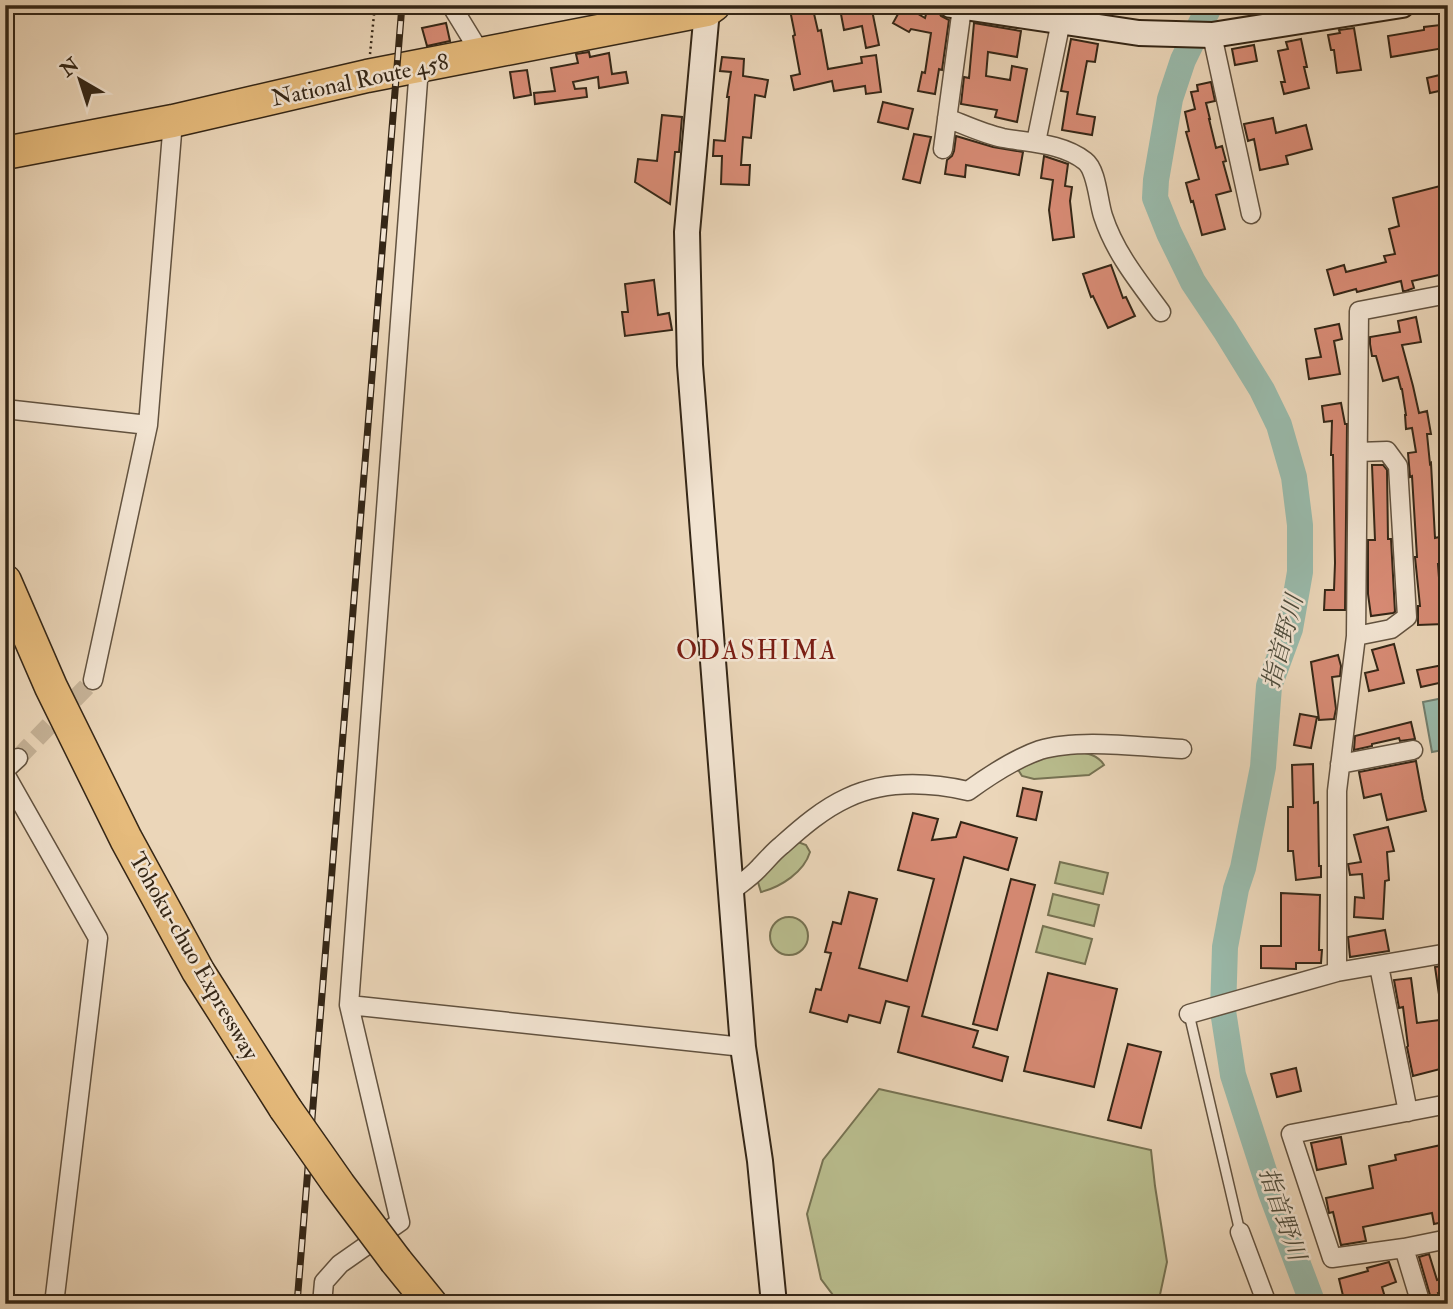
<svg xmlns="http://www.w3.org/2000/svg" width="1453" height="1309" viewBox="0 0 1453 1309" font-family="'IM FELL Double Pica','Noto Serif JP',serif">
<style>
.green{fill:#b9bd8e;stroke:#767252;stroke-width:2}
.water{fill:#99baab;stroke:#717f6f;stroke-width:2}
.lines{fill:none;stroke-linecap:round;stroke-linejoin:round}
.river{stroke:#99baab;stroke-width:26}
.building{fill:#d88b75;stroke:#342616;stroke-width:2}
.street-tunnel{stroke:#c6b398;stroke-width:18;stroke-dasharray:18 9;stroke-linecap:butt}
.lane-casing{stroke:#62523f;stroke-width:12}
.street-casing{stroke:#62523f;stroke-width:21}
.secondary-casing{stroke:#342616;stroke-width:28}
.highway-casing{stroke:#342616;stroke-width:35}
.path{stroke:#342616;stroke-width:2.5;stroke-dasharray:2 3.5;stroke-linecap:butt}
.lane{stroke:#f2e4d2;stroke-width:9}
.street{stroke:#f2e4d2;stroke-width:18}
.secondary{stroke:#f2e4d2;stroke-width:24}
.highway{stroke:#e6bb7c;stroke-width:32}
.rail-casing{stroke:#342616;stroke-width:7}
.rail{stroke:#f2e4d2;stroke-width:4.5;stroke-dasharray:13;stroke-linecap:butt}
.highway-bridge-casing{stroke:#342616;stroke-width:35;stroke-linecap:butt}
.highway-bridge{stroke:#e6bb7c;stroke-width:32}
.labels{text-anchor:middle;dominant-baseline:central;stroke-width:5;stroke-linejoin:round;paint-order:stroke}
.street-label{font-size:23px;fill:#342616;stroke:#f2e4d2}
.water-label{font-size:24px;font-style:italic;fill:#4d4b3b;stroke:#f2e4d2}
.quarter-label{font-size:26px;letter-spacing:2px;fill:#7a1f14;stroke:#f2e4d2}
</style>
<rect width="100%" height="100%" fill="#ebd6b9"/>
<filter id="stains"><feTurbulence type="fractalNoise" baseFrequency=".00286" numOctaves="4"/><feColorMatrix values="0 0 0 0 .2 0 0 0 0 .09 0 0 0 0 .02 0 0 0 .5 -.17"/></filter>
<radialGradient id="worn" r=".72"><stop offset=".6" stop-color="#630" stop-opacity="0"/><stop offset="1" stop-color="#630" stop-opacity=".3"/></radialGradient>
<path class="green" d="M 1075,751 C 1087,753 1098,755 1104,765 L 1089,775 L 1034,779 L 1022,776 L 1017,768 L 1043,758 Z
M 798,842 L 806,845 L 810,852 C 804,872 781,887 761,892 L 757,879 Z
M 1060,862 L 1108,873 L 1103,894 L 1055,883 Z
M 1053,894 L 1099,905 L 1094,926 L 1048,915 Z
M770 936a19 19 0 1 1 38 0a19 19 0 1 1-38 0Z
M 1043,926 L 1092,939 L 1085,964 L 1036,952 Z
M 879,1089 L 1151,1150 L 1155,1186 L 1167,1262 L 1158,1304 L 961,1304 L 944,1299 L 920,1304 L 839,1303 L 821,1279 L 807,1214 L 823,1160 Z"/>
<path class="water" d="M 1448,697 L 1448,749 L 1432,752 L 1423,702 Z"/>
<g class="lines">
<path class="river" d="M 1210,5 L 1183,60 L 1170,99 L 1156,180 L 1155,198 L 1169,233 L 1193,282 L 1225,330 L 1262,390 L 1279,425 L 1294,477 L 1300,525 L 1300,572 L 1290,629 L 1269,686 L 1263,767 L 1243,868 L 1236,889 L 1225,947 L 1223,1011 L 1233,1075 L 1271,1193 L 1313,1304"/>
</g>
<path class="building" d="M 812,5 L 818,31 L 821,30 L 828,69 L 862,63 L 861,57 L 876,55 L 881,92 L 866,94 L 865,86 L 834,91 L 832,81 L 794,90 L 791,76 L 800,74 L 793,36 L 795,35 L 790,10 Z
M 858,5 L 871,5 L 879,45 L 866,48 L 862,26 L 844,30 L 840,9 Z
M 903,5 L 925,18 L 928,7 L 937,9 L 941,16 L 949,20 L 942,70 L 939,69 L 935,94 L 918,91 L 922,72 L 925,73 L 931,33 L 911,29 L 909,32 L 893,23 Z
M 446,23 L 450,41 L 427,46 L 422,28 Z
M 974,23 L 1021,31 L 1017,57 L 988,52 L 986,76 L 1010,80 L 1012,66 L 1027,69 L 1017,122 L 995,117 L 997,110 L 961,104 L 964,77 L 969,78 Z
M 1440,25 L 1444,48 L 1391,57 L 1388,36 L 1424,30 L 1424,27 Z
M 1354,28 L 1361,70 L 1337,73 L 1334,50 L 1331,50 L 1328,35 L 1340,33 L 1339,30 Z
M 1071,39 L 1098,44 L 1095,62 L 1087,61 L 1077,114 L 1095,117 L 1092,135 L 1062,130 L 1068,92 L 1061,91 Z
M 1301,39 L 1307,67 L 1304,67 L 1309,88 L 1284,94 L 1281,82 L 1285,82 L 1278,51 L 1288,49 L 1286,42 Z
M 1254,45 L 1257,61 L 1235,65 L 1232,49 Z
M 589,52 L 590,57 L 609,53 L 612,74 L 626,72 L 628,83 L 599,88 L 598,77 L 573,82 L 575,89 L 586,88 L 587,97 L 535,104 L 534,93 L 555,91 L 551,68 L 578,63 L 576,54 Z
M 722,57 L 744,59 L 743,76 L 768,80 L 765,97 L 755,95 L 751,138 L 743,137 L 741,165 L 750,165 L 749,185 L 721,184 L 722,156 L 713,156 L 714,140 L 725,141 L 729,97 L 727,97 L 731,72 L 720,71 Z
M 527,70 L 531,95 L 514,98 L 510,72 Z
M 1444,74 L 1448,89 L 1430,93 L 1427,78 Z
M 1211,82 L 1215,101 L 1206,103 L 1210,119 L 1209,119 L 1216,148 L 1222,146 L 1226,161 L 1223,162 L 1231,191 L 1216,195 L 1225,229 L 1202,235 L 1193,201 L 1191,202 L 1186,183 L 1199,179 L 1186,132 L 1189,131 L 1185,112 L 1195,109 L 1191,92 L 1198,91 L 1197,85 Z
M 883,102 L 913,109 L 908,129 L 878,122 Z
M 662,115 L 682,117 L 679,152 L 675,152 L 670,204 L 635,182 L 638,159 L 657,161 Z
M 1273,118 L 1276,133 L 1306,125 L 1312,149 L 1286,156 L 1288,164 L 1260,170 L 1254,139 L 1248,141 L 1244,124 Z
M 914,134 L 931,137 L 920,183 L 903,179 Z
M 956,136 L 993,147 L 1023,152 L 1019,175 L 966,165 L 965,177 L 945,174 L 947,160 L 952,156 L 954,151 Z
M 1044,156 L 1068,164 L 1065,186 L 1072,187 L 1070,201 L 1074,237 L 1053,240 L 1049,210 L 1053,180 L 1041,178 Z
M 1448,184 L 1448,273 L 1412,281 L 1414,288 L 1406,291 L 1403,291 L 1401,281 L 1357,292 L 1356,289 L 1334,295 L 1327,270 L 1344,265 L 1346,272 L 1386,262 L 1384,256 L 1395,254 L 1389,229 L 1399,226 L 1393,198 Z
M 1111,265 L 1123,298 L 1126,297 L 1135,316 L 1108,328 L 1093,296 L 1091,297 L 1083,274 Z
M 654,280 L 658,315 L 669,313 L 672,330 L 625,336 L 622,312 L 628,312 L 625,284 Z
M 1416,317 L 1421,342 L 1402,345 L 1413,386 L 1419,413 L 1427,411 L 1431,434 L 1427,434 L 1430,464 L 1431,463 L 1435,538 L 1439,537 L 1441,564 L 1438,564 L 1441,605 L 1444,605 L 1444,624 L 1418,625 L 1418,606 L 1420,606 L 1415,557 L 1417,557 L 1412,476 L 1410,477 L 1408,453 L 1416,452 L 1412,428 L 1406,429 L 1405,415 L 1406,415 L 1402,389 L 1401,389 L 1398,377 L 1383,381 L 1376,356 L 1372,356 L 1370,344 L 1370,337 L 1400,332 L 1398,321 Z
M 1339,324 L 1342,339 L 1334,341 L 1340,374 L 1309,379 L 1306,359 L 1321,357 L 1315,329 Z
M 1341,403 L 1345,424 L 1347,424 L 1345,610 L 1324,610 L 1325,590 L 1334,590 L 1335,563 L 1333,455 L 1331,455 L 1332,421 L 1324,422 L 1322,406 Z
M 1372,465 L 1383,465 L 1387,470 L 1388,539 L 1391,539 L 1395,612 L 1393,613 L 1371,616 L 1368,594 L 1368,540 L 1375,540 Z
M 1394,644 L 1404,683 L 1369,691 L 1365,673 L 1378,670 L 1372,650 Z
M 1338,655 L 1341,666 L 1340,676 L 1332,677 L 1336,709 L 1334,719 L 1319,720 L 1311,662 Z
M 1448,664 L 1448,681 L 1421,687 L 1417,670 Z
M 1300,714 L 1317,717 L 1311,748 L 1294,745 Z
M 1411,722 L 1415,739 L 1400,741 L 1399,738 L 1372,744 L 1372,746 L 1354,750 L 1355,736 Z
M 1416,761 L 1423,799 L 1426,811 L 1387,820 L 1381,794 L 1364,798 L 1359,772 Z
M 1313,764 L 1314,803 L 1318,802 L 1319,866 L 1321,866 L 1321,877 L 1296,880 L 1293,851 L 1288,851 L 1288,807 L 1293,807 L 1292,765 Z
M 1023,788 L 1042,792 L 1036,820 L 1017,816 Z
M 913,813 L 938,819 L 932,840 L 956,837 L 961,822 L 1017,838 L 1008,870 L 964,857 L 922,1016 L 978,1031 L 973,1047 L 1008,1057 L 1002,1081 L 898,1052 L 909,1007 L 886,1001 L 880,1023 L 849,1015 L 847,1022 L 810,1012 L 816,989 L 821,990 L 831,953 L 825,952 L 833,922 L 841,924 L 849,892 L 877,899 L 859,968 L 907,981 L 934,879 L 898,870 Z
M 1388,827 L 1394,851 L 1387,852 L 1389,880 L 1385,881 L 1383,919 L 1354,917 L 1355,897 L 1364,898 L 1362,874 L 1350,875 L 1348,864 L 1361,862 L 1354,835 Z
M 1011,879 L 1035,885 L 997,1030 L 973,1024 Z
M 1281,893 L 1320,895 L 1319,950 L 1322,950 L 1321,963 L 1296,963 L 1296,969 L 1261,968 L 1261,946 L 1281,946 Z
M 1385,930 L 1389,951 L 1350,957 L 1348,937 Z
M 1448,965 L 1448,1007 L 1441,1008 L 1435,967 Z
M 1048,973 L 1117,989 L 1094,1087 L 1024,1071 Z
M 1411,978 L 1417,1023 L 1448,1019 L 1448,1067 L 1413,1076 L 1407,1047 L 1408,1046 L 1403,1007 L 1399,1008 L 1394,980 Z
M 1128,1044 L 1161,1052 L 1141,1128 L 1108,1120 Z
M 1296,1068 L 1301,1091 L 1277,1097 L 1271,1074 Z
M 1341,1137 L 1346,1164 L 1317,1170 L 1311,1143 Z
M 1441,1145 L 1448,1177 L 1448,1221 L 1434,1224 L 1432,1213 L 1363,1227 L 1366,1241 L 1341,1245 L 1333,1212 L 1329,1213 L 1326,1198 L 1373,1188 L 1369,1166 L 1396,1160 L 1395,1155 Z
M 1429,1254 L 1437,1280 L 1448,1277 L 1448,1291 L 1438,1293 L 1440,1300 L 1432,1302 L 1419,1257 Z
M 1389,1262 L 1396,1282 L 1382,1287 L 1387,1304 L 1345,1304 L 1339,1279 L 1368,1271 L 1367,1268 Z"/>
<g class="lines">
<path class="street-tunnel" d="M 18,758 L 93,680"/>
<g class="lane-casing">
<path id="lane" d="M 1189,1014 L 1240,1232"/>
</g>
<g class="street-casing">
<path id="street" d="M 451,5 L 481,54
M 1212,35 L 1251,214
M 947,118 C 965,125 984,134 1003,138 C 1030,143 1062,143 1085,161 C 1097,170 1098,201 1103,216 C 1115,253 1139,282 1161,312
M 1036,142 L 1061,21
M 943,149 L 962,8
M 5,409 L 148,425
M 1356,636 L 1391,629 L 1407,617 L 1398,466 L 1387,451 L 1358,452
M 93,680 L 148,425 L 173,121
M 1340,764 L 1413,750
M 5,770 L 18,758
M 5,774 L 98,938 L 54,1304
M 730,892 C 740,884 751,877 759,868 C 767,860 773,852 782,845 C 802,827 823,809 847,798 C 885,780 928,782 968,791 C 990,775 1014,759 1040,750 C 1078,738 1141,747 1182,749
M 1379,966 L 1408,1112
M 1337,972 L 1337,791 L 1356,636 L 1359,311 L 1448,294
M 349,1005 L 743,1047
M 1189,1014 L 1337,972 L 1448,953
M 1240,1232 L 1267,1304
M 1404,1248 L 1332,1258 L 1291,1134 L 1448,1104
M 322,1304 L 324,1282 L 340,1264 L 400,1222 L 349,1005 L 419,67
M 1421,1304 L 1404,1248 L 1448,1239"/>
</g>
<g class="secondary-casing">
<path id="secondary" d="M 951,5 L 1139,33 L 1212,35 L 1402,5
M 707,10 L 687,232 L 690,365 L 743,1047 L 760,1161 L 774,1304"/>
</g>
<g class="highway-casing">
<path id="highway" d="M 5,153 L 173,121 L 367,76 L 707,10 L 714,5
M 5,581 L 51,687 L 126,839 L 198,971 L 285,1108
M 396,1261 L 431,1304"/>
</g>
<path class="path" d="M 1143,13 L 1147,5
M 370,54 L 375,5"/>
<use href="#lane" class="lane"/>
<use href="#street" class="street"/>
<use href="#secondary" class="secondary"/>
<use href="#highway" class="highway"/>
<g class="rail-casing">
<path id="rail" d="M 297,1304 L 402,5"/>
</g>
<use href="#rail" class="rail"/>
<g class="highway-bridge-casing">
<path id="highway-bridge" d="M 285,1108 L 339,1185 L 396,1261"/>
</g>
<use href="#highway-bridge" class="highway-bridge"/>
</g>
<g class="labels">
<g class="street-label">
<text transform="translate(360 80) rotate(-12)">National Route 458</text>
<text transform="translate(194 956) rotate(60)">Tohoku-chuo Expressway</text>
</g>
<g class="water-label">
<text transform="translate(1283 642) rotate(-75)">指首野川</text>
<text transform="translate(1282 1214) rotate(71)">指首野川</text>
</g>
<g class="quarter-label">
<text x="757" y="651">ODASHIMA</text>
</g>
</g>
<rect width="1453" height="1309" fill="none" stroke="#ebd6b9" stroke-width="28"/>
<rect x="7" y="7" width="1439" height="1295" fill="none" stroke="#342616" stroke-width="3.5"/>
<rect x="14" y="14" width="1425" height="1281" fill="none" stroke="#342616" stroke-width="2"/>
<g transform="translate(80 80) rotate(321)" stroke="#f2e4d2" stroke-width="5" paint-order="stroke">
<path d="M0-5L12 26L0 18L-12 26Z" fill="#342616"/>
<text y="-10" font-size="19" font-weight="bold" text-anchor="middle" fill="#342616">N</text>
</g>
<rect width="100%" height="100%" filter="url(#stains)"/>
<rect width="100%" height="100%" fill="url(#worn)"/>
</svg>
